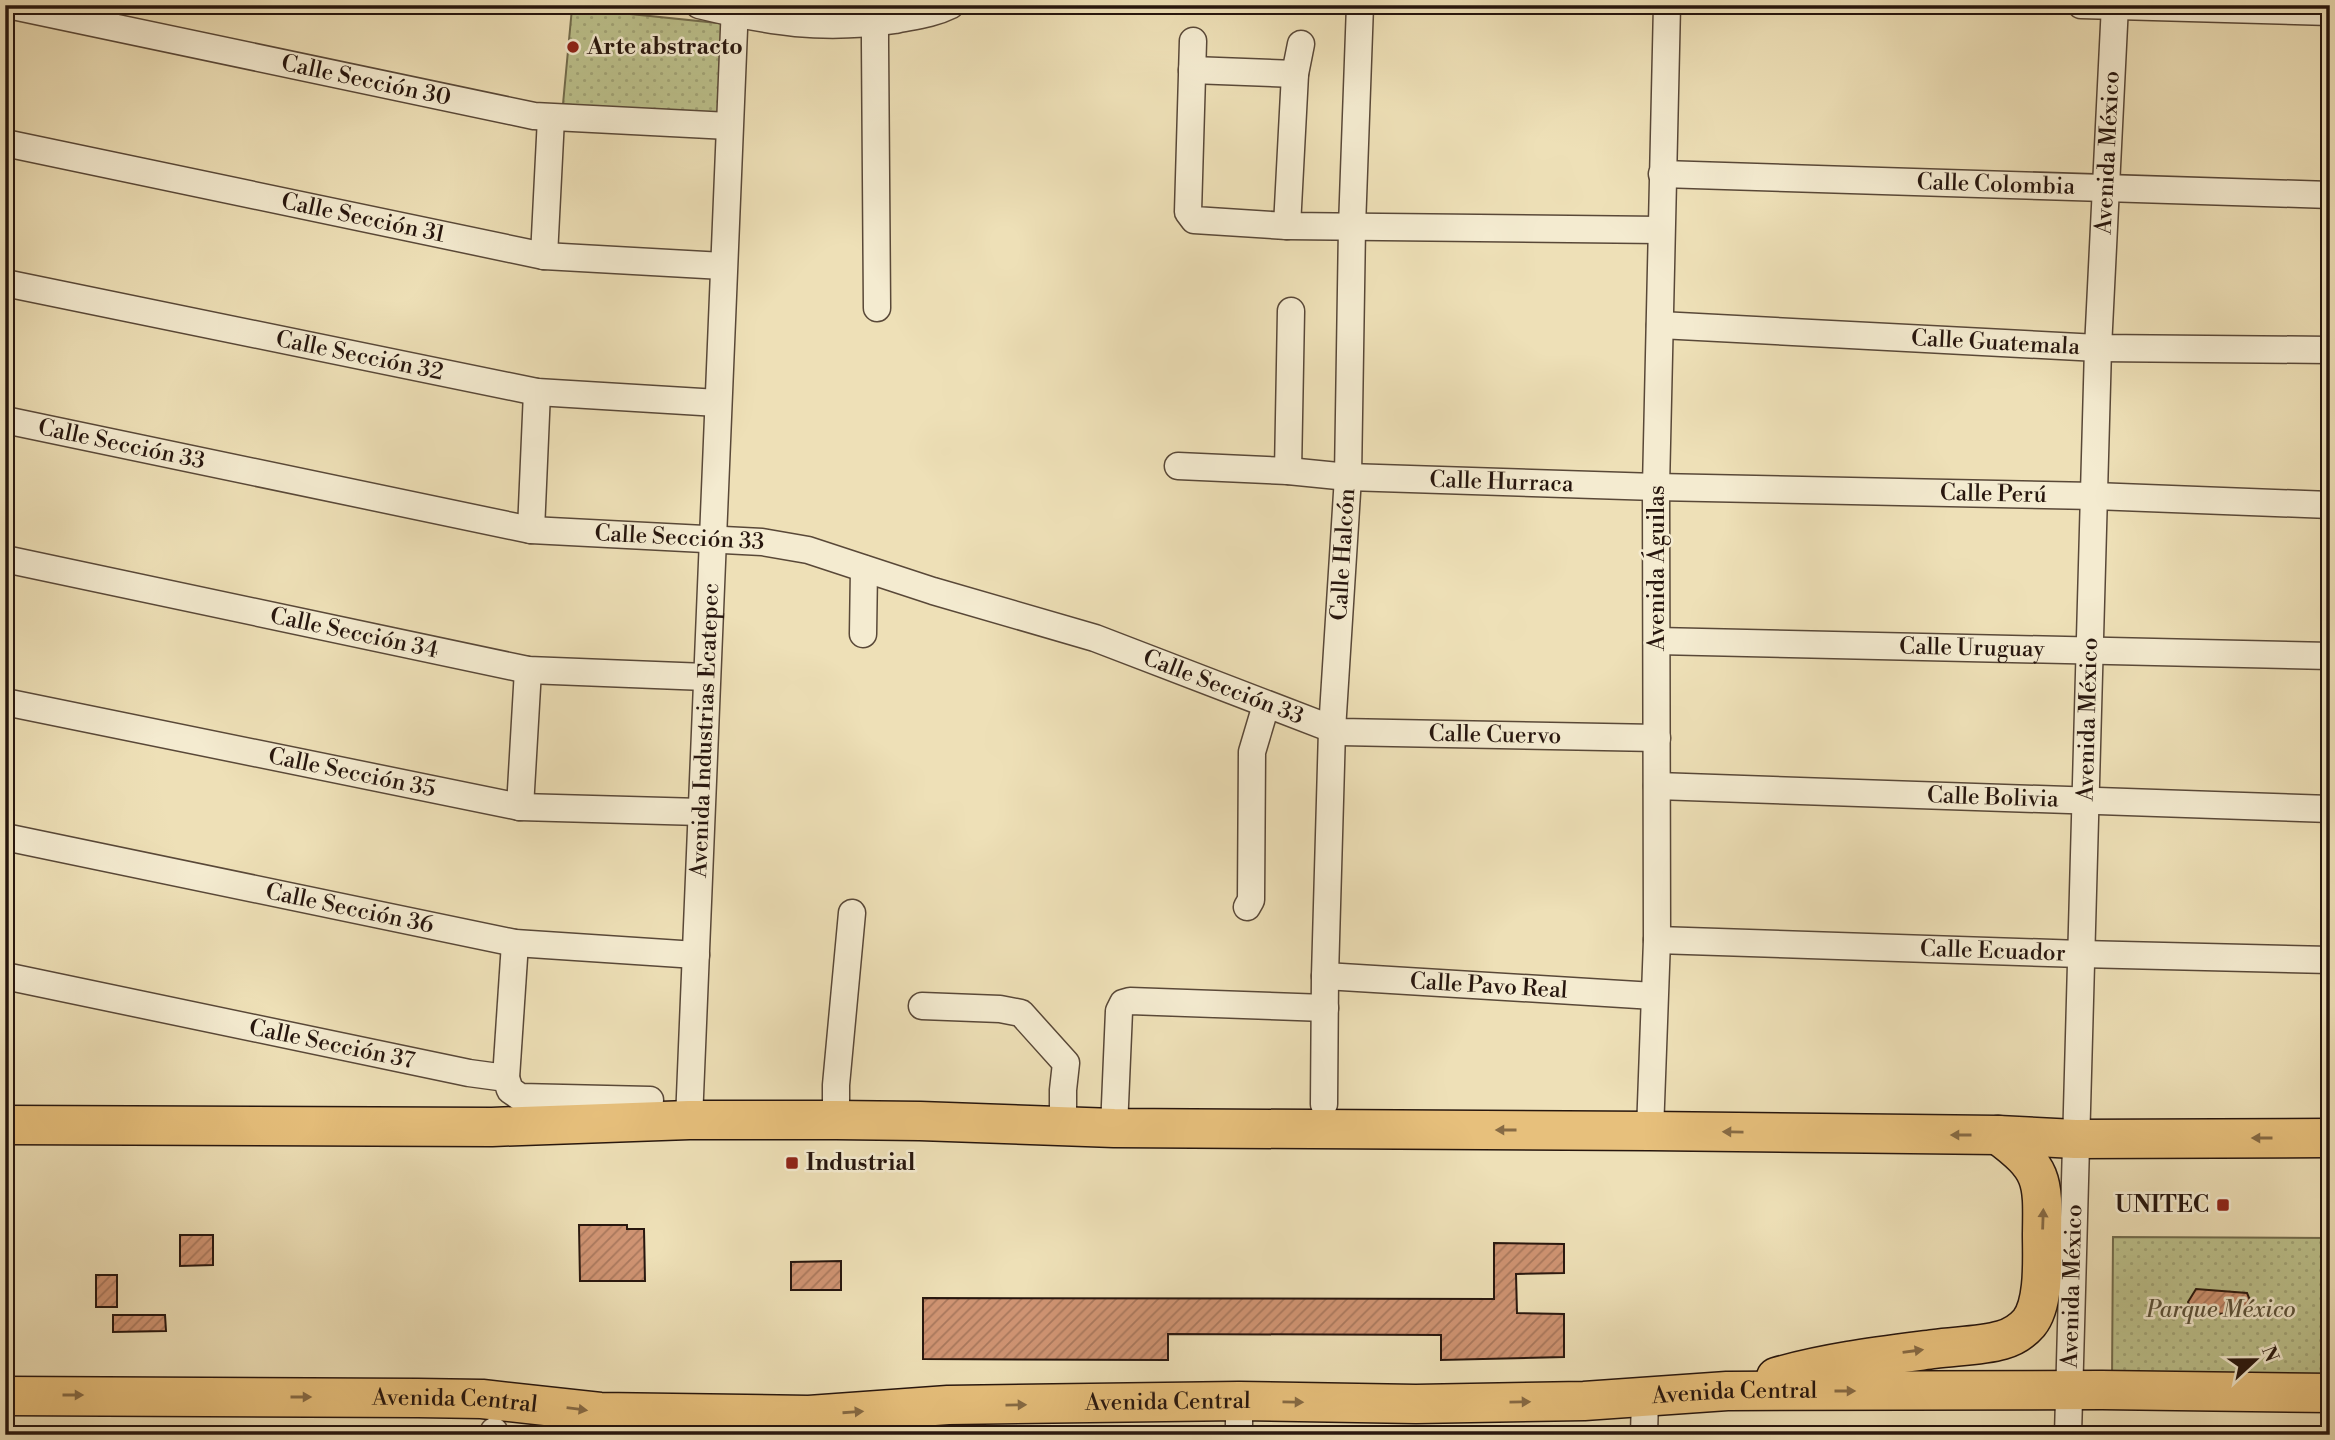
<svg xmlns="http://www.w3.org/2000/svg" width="2335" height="1440" viewBox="0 0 2335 1440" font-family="'Libre Bodoni',serif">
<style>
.park{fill:url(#park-dots);stroke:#726c4d;stroke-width:2}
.building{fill:url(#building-hatch);stroke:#27160e;stroke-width:2}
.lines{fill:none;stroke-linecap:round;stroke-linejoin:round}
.minor-casing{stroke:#594838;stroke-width:29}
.highway-casing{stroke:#27160e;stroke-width:41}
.minor{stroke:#f4ebd0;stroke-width:26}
.highway{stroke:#e7c07c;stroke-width:38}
.oneway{fill:#876b45}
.poi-dot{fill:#8f2418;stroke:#f4ebd0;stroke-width:2.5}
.labels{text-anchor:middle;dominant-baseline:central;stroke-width:5;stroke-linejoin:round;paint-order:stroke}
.poi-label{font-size:23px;font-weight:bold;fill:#27160e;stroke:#f4ebd0;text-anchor:start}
.street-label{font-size:23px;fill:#27160e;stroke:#f4ebd0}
.park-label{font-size:23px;font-style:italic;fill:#5b523a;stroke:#f4ebd0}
</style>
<defs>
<pattern id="park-dots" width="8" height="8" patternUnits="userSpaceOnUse" patternTransform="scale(1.75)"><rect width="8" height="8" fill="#bcc18c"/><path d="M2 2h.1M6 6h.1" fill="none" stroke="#a2a578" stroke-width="1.8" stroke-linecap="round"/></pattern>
<pattern id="building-hatch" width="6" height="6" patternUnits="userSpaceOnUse" patternTransform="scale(1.75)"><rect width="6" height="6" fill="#d09473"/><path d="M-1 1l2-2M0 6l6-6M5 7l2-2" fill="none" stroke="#a9785d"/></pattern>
</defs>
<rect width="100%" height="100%" fill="#eee0b7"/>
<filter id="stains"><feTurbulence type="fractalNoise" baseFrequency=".00286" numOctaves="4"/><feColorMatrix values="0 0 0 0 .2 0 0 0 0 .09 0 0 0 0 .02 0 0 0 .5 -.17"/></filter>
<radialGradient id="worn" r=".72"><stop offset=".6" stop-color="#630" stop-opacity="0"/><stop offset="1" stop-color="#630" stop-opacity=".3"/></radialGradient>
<path class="park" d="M 572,8 L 727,24 L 718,120 L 563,104 Z
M 2113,1237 L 2330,1238 L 2330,1382 L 2112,1382 Z"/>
<path class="building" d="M 579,1225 L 627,1225 L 627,1229 L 644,1229 L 645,1281 L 580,1281 Z
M 180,1235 L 213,1235 L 213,1265 L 180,1266 Z
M 1494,1243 L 1564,1244 L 1564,1273 L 1516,1274 L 1517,1313 L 1564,1314 L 1564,1357 L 1441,1360 L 1441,1335 L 1168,1334 L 1168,1360 L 923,1359 L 923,1298 L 1494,1299 Z
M 841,1261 L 841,1290 L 791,1290 L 791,1262 Z
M 96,1275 L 117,1275 L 117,1307 L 96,1307 Z
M 2196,1289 L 2247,1293 L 2255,1312 L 2194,1315 L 2188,1302 Z
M 113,1315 L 165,1315 L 166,1331 L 113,1332 Z"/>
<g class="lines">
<g class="minor-casing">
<g id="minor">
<path id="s1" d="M 8,5 L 534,116 L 729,126"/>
<path d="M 699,5 C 769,22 822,31 895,20 C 914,16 933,14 951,5"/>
<path d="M 2081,5 L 2330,12"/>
<path d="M 1193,41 L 1188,212 L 1194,220 L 1287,226 L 1661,230"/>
<path d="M 1192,70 L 1295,74"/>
<path id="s2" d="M 5,143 L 544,256 L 723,266"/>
<path id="s3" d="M 1662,174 L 2330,195"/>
<path d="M 1287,226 L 1295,74 L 1301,44"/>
<path d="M 544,256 L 551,118"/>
<path id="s4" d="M 5,283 L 537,392 L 718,403"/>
<path d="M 877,308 L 875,44 L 875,23 L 879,5"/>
<path id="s5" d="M 1660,325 L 2098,348 L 2330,350"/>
<path id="s6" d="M 5,420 L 531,530 L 762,542 L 808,550 L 933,591 L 1095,638 L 1340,732 L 1657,738"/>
<path id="s7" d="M 1178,466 L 1288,471 L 1348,477 L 1656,487 L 2094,496 L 2330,505"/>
<path d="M 1288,471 L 1291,311"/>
<path d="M 531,530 L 537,392"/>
<path id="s8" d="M 5,559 L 528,670 L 706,677"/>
<path d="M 863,634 L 864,569"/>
<path id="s9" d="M 1657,641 L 2330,656"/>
<path id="s10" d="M 5,702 L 520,807 L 701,812"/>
<path id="s11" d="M 1657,786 L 2330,809"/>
<path d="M 520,807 L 528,670"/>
<path id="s12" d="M 5,837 L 515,943 L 696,955"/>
<path d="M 1247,907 L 1251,900 L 1252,752 L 1266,705"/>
<path id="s13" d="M 1657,940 L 2081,954 L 2330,960"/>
<path id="s14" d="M 5,976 L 469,1073 L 506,1078 L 510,1090 L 520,1097 L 650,1100"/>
<path id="s15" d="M 1325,976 L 1654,996"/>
<path d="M 922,1006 L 1000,1009 L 1021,1013 L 1066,1063 L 1063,1090 L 1063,1128"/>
<path d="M 506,1078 L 515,943"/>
<path id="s16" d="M 1324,1104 L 1325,976 L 1332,730 L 1348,477 L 1352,227 L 1360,5"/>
<path id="s17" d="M 689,1120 L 735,5"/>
<path d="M 836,1120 L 836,1085 L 852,913"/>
<path d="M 1114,1128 L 1119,1011 L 1123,1003 L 1130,1001 L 1325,1008"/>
<path d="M 1650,1131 L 1657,940 L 1656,487 L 1667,5"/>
<path d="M 494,1435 L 494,1431"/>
<path d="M 1239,1435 L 1239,1401"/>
<path d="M 1644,1435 L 1645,1398"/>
<path id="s18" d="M 2068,1435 L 2098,348 L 2115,5"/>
</g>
</g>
<g class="highway-casing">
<g id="highway">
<path d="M 5,1125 L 492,1127 L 689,1120 L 836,1120 L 920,1121 L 1114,1128 L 1650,1131 L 1998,1135 L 2075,1139 L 2330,1138"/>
<path d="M 1776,1377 C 1828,1362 1880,1356 1934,1349 C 1956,1346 1981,1346 2002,1340 C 2013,1337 2022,1331 2029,1323 C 2045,1303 2042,1258 2042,1234 C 2043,1180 2044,1169 1998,1135"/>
<path id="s19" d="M 5,1396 L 418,1398 L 482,1399 L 600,1412 L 809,1415 L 948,1405 L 1239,1401 L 1416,1404 L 1584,1401 L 1727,1391 L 2102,1390 L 2330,1393"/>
</g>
</g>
<use href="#minor" class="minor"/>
<use href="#highway" class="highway"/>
</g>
<defs><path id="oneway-solid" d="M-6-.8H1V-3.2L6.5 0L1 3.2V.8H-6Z" transform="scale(1.75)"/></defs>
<g class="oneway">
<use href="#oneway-solid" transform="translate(1506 1130) rotate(-180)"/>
<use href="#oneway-solid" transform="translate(1733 1132) rotate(-179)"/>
<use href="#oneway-solid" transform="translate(1961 1135) rotate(180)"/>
<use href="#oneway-solid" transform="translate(2262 1138) rotate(180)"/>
<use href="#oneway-solid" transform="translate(2043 1219) rotate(-88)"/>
<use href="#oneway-solid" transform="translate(1913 1351) rotate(-8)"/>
<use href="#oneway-solid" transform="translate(1845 1391)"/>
<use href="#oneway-solid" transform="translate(73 1395)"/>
<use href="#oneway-solid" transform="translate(301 1397)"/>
<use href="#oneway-solid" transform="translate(1293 1402) rotate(1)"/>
<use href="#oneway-solid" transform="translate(1520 1402) rotate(-1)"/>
<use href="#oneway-solid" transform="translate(1016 1405) rotate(-1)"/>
<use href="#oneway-solid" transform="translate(577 1409) rotate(7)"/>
<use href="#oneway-solid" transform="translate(853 1412) rotate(-4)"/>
</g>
<g class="poi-dot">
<circle cx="573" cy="47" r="7"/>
<rect x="785" y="1156" width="14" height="14" rx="3.5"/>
<rect x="2216" y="1198" width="14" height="14" rx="3.5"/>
</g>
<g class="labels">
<g class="poi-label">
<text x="587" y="47">Arte abstracto</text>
<text x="806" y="1163">Industrial</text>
<text x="2209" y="1205" text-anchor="end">UNITEC</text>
</g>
<g class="street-label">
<text stroke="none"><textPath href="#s1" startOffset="366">Calle Sección 30</textPath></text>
<text stroke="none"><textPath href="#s18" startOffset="1283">Avenida México</textPath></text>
<text stroke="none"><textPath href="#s3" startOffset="334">Calle Colombia</textPath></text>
<text stroke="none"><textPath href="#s2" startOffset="366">Calle Sección 31</textPath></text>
<text stroke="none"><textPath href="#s5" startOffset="336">Calle Guatemala</textPath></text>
<text stroke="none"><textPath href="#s4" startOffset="362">Calle Sección 32</textPath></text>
<text stroke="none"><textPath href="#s6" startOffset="119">Calle Sección 33</textPath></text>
<text stroke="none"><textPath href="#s7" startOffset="324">Calle Hurraca</textPath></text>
<text stroke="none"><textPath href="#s7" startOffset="816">Calle Perú</textPath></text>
<text stroke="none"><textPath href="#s6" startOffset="686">Calle Sección 33</textPath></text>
<text stroke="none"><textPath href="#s16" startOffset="550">Calle Halcón</textPath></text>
<text transform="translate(1657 568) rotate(-90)">Avenida Águilas</text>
<text stroke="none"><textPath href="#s8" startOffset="357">Calle Sección 34</textPath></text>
<text stroke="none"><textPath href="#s9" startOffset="315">Calle Uruguay</textPath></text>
<text stroke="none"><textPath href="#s6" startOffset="1253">Calle Sección 33</textPath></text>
<text stroke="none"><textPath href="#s18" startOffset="716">Avenida México</textPath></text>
<text stroke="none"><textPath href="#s17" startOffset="390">Avenida Industrias Ecatepec</textPath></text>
<text stroke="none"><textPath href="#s6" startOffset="1533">Calle Cuervo</textPath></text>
<text stroke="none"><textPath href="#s10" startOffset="354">Calle Sección 35</textPath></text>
<text stroke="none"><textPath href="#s11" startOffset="336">Calle Bolivia</textPath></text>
<text stroke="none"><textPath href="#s12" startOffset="352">Calle Sección 36</textPath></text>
<text stroke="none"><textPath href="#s13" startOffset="336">Calle Ecuador</textPath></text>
<text stroke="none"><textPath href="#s15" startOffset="164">Calle Pavo Real</textPath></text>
<text stroke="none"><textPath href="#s14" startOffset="334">Calle Sección 37</textPath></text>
<text stroke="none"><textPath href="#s18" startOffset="149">Avenida México</textPath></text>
<text stroke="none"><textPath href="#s19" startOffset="1731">Avenida Central</textPath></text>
<text stroke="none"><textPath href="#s19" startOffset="450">Avenida Central</textPath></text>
<text stroke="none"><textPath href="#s19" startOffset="1164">Avenida Central</textPath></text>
</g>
<g class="park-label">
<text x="2221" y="1310">Parque México</text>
</g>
</g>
<rect width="2335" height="1440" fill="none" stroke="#eee0b7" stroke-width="28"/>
<rect x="7" y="7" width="2321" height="1426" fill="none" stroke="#27160e" stroke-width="3.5"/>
<rect x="14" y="14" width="2307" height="1412" fill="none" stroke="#27160e" stroke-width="2"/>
<g transform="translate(2255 1360) rotate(68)" stroke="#f4ebd0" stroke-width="5" paint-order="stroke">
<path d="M0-5L12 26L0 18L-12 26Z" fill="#27160e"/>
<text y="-10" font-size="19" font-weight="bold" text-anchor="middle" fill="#27160e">N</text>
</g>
<rect width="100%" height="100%" filter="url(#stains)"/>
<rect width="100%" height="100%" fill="url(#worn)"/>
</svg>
